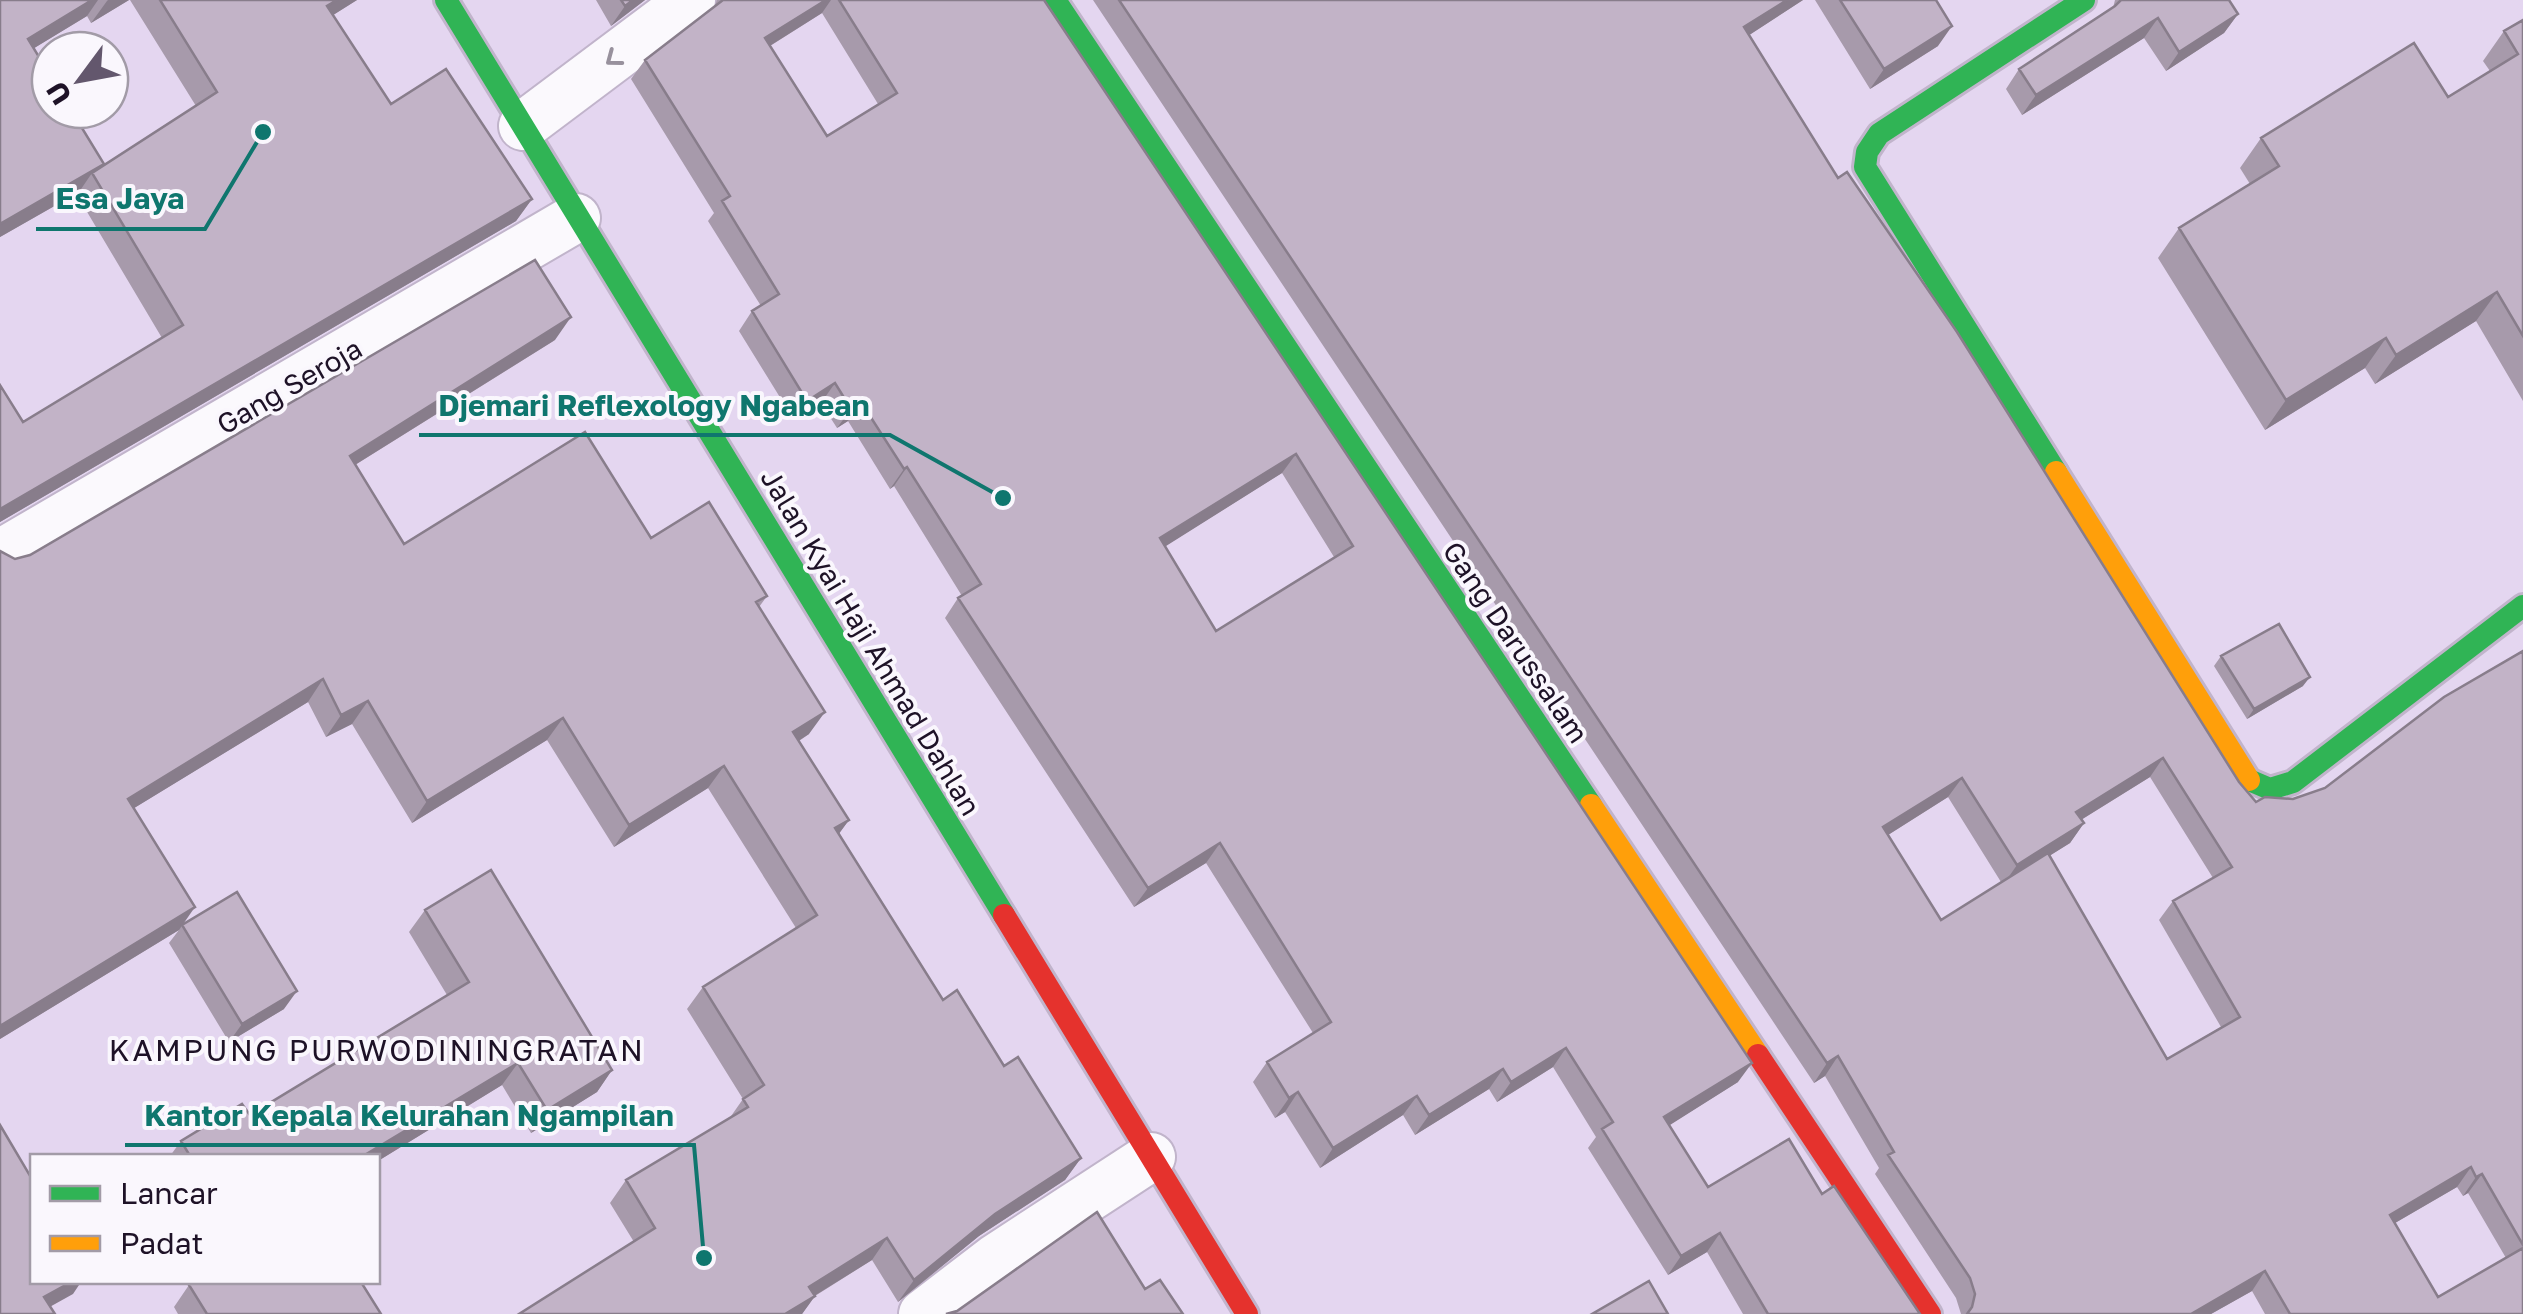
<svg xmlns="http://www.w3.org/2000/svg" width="2523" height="1314" viewBox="0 0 2523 1314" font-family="'Golos Text',sans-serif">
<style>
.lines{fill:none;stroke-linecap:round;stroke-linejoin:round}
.street-casing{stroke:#c1b4cb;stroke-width:52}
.fast-casing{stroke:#c1b4cb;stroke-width:28}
.slow-casing{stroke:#c1b4cb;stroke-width:28}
.jam-casing{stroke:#c1b4cb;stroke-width:28}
.street{stroke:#fbf9fd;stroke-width:48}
.fast{stroke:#30b455;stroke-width:22}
.slow{stroke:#ff9f0a;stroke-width:22}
.jam{stroke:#e5322d;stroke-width:22}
.wall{fill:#a79aab;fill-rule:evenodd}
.shaded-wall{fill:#887d8b}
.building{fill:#c2b3c7;stroke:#887d8b;stroke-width:2.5;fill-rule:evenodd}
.oneway{stroke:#98919d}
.labels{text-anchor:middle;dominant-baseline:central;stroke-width:8;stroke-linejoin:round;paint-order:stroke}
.street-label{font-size:28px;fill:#1e1227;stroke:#faf7fd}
.neighbourhood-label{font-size:30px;letter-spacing:2.5px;fill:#1e1227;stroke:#faf7fd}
.leader{fill:none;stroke:#0f766e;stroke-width:4}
.callout-dot{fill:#0f766e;stroke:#faf7fd;stroke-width:4}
.callout-label{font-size:30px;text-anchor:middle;font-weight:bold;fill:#0f766e;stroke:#faf7fd;stroke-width:8;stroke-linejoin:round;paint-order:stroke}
</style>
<rect width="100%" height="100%" fill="#e4d6f0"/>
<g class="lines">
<g class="street-casing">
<path id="street" d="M 523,126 L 691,0
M 0,554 L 576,218
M 923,1314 L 996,1258 L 1151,1157"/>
</g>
<g class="fast-casing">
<path id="fast" d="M 446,0 L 1004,915
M 1055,0 L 1591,805
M 2056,472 L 1865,167 L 1867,152 L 1879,134 L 2084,0
M 2249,780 L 2270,789 L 2293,782 L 2523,606"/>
</g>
<g class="slow-casing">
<path id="slow" d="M 2056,472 L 2249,780
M 1591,805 L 1758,1055"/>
</g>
<g class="jam-casing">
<path id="jam" d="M 1004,915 L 1247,1314
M 1758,1055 L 1930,1314"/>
</g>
<use href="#street" class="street"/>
<use href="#fast" class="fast"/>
<use href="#slow" class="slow"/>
<use href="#jam" class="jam"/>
</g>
<path class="wall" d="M 0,0 L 129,0 L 91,23 L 87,16 L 34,48 L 102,166 L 196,106 L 130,0 L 357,0 L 333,15 L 391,104 L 532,199 L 516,221 L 0,522 L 0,385 L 23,422 L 162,338 L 77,195 L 79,192 L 0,237 Z
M 596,0 L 645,0 L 611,26 Z
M 717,0 L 1044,0 L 1738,1082 L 1669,1125 L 1708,1187 L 1822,1194 L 1920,1314 L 1743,1314 L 1707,1252 L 1668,1275 L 1588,1148 L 1596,1137 L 1553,1067 L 1497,1102 L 1489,1089 L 1415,1135 L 1403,1115 L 1320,1168 L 1285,1112 L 1275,1118 L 1253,1082 L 1267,1062 L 1313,1033 L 1206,863 L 1134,907 L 945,618 L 958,598 L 962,596 L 894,486 L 890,489 L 848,421 L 837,428 L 821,403 L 794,420 L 739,331 L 752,311 L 761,306 L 708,221 L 714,213 L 631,79 L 645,60 L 714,8 ZM 822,13 L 878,104 L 827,136 L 770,46 ZM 1282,473 L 1334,557 L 1216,631 L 1165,546 Z
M 1093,0 L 1803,0 L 1749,35 L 1838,178 L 2239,782 L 2256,802 L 2293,799 L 2325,788 L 2523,651 L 2523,1314 L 2265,1314 L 2252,1291 L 2211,1314 L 1961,1314 L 1956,1298 L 1875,1174 L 1879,1168 L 1825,1076 L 1814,1083 ZM 2150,777 L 2213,878 L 2173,901 L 2159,920 L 2221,1027 L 2167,1059 L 2049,856 L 2070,843 L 2084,823 L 2081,820 ZM 1948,797 L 2001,882 L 1941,920 L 1888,835 ZM 2457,1187 L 2463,1196 L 2468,1193 L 2506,1258 L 2438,1297 L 2395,1223 Z
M 1815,0 L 1936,0 L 1938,46 L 1870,89 Z
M 2115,0 L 2229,0 L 2238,14 L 2224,33 L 2166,71 L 2144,38 L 2022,115 L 2006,89 L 2019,69 L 2113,8 Z
M 2523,20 L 2523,401 L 2476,321 L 2375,384 L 2365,368 L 2265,430 L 2158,258 L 2179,228 L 2250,184 L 2240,168 L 2261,138 L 2448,97 L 2490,71 L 2483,61 L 2504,31 Z
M 555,340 L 355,465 L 404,544 L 651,538 L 767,596 L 759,607 L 809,734 L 799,741 L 849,820 L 839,833 L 943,1000 L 1004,1066 L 1081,1158 L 1065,1180 L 979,1236 L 898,1302 L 872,1260 L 815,1296 L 802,1314 L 519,1314 L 634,1242 L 610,1203 L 626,1180 L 729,1119 L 743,1099 L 687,1009 L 703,987 L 796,928 L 708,788 L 614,847 L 547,740 L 412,823 L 352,724 L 326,737 L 308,702 L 134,808 L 183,925 L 284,1009 L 229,1042 L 169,943 L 179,930 L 0,1039 L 0,551 L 15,559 L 30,555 Z
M 2221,656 L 2303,686 L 2247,719 L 2214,666 Z
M 425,910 L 612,1070 L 597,1092 L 531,1133 L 502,1085 L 378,1161 L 378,1156 L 170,1156 L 181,1141 L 250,1115 L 447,995 L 409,932 Z
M 189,1285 L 381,1314 L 178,1314 L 174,1307 Z"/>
<path class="shaded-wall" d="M 92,0 L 98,0 L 87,16 L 13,61 L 28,39 Z
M 108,0 L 129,0 L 91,23 L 107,1 Z
M 337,0 L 357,0 L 311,29 L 327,6 Z
M 633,0 L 645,0 L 611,26 L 625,6 Z
M 826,0 L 831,0 L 822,13 L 752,57 L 765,38 Z
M 1787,0 L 1803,0 L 1731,47 L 1744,27 Z
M 2238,14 L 2224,33 L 2166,71 L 2179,52 Z
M 2158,18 L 2144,38 L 2022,115 L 2036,95 Z
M 1952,26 L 1938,46 L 1870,89 L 1884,69 Z
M 104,164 L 92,173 L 79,192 L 0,237 L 0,224 Z
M 532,199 L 516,221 L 0,522 L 0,510 L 2,508 Z
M 2497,292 L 2476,321 L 2375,384 L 2396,355 Z
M 571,317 L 555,340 L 334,478 L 350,456 Z
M 2386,338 L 2365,368 L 2265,430 L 2286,400 Z
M 835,383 L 821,403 L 794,420 L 807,401 Z
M 861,402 L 848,421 L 837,428 L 851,409 Z
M 1296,454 L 1282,473 L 1147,558 L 1160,538 Z
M 907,467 L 894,486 L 890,489 L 904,469 Z
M 2310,677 L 2303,686 L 2247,719 L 2254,709 Z
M 323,679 L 308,702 L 113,821 L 128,799 Z
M 368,701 L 352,724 L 326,737 L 341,715 Z
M 825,712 L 809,734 L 778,754 L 793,732 Z
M 563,718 L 547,740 L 412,823 L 427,801 Z
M 2163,758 L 2150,777 L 2063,831 L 2076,812 Z
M 724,766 L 708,788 L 614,847 L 629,825 Z
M 1962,778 L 1948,797 L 1869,847 L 1883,827 Z
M 849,820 L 833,842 L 835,828 Z
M 2084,823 L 2070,843 L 2003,885 L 2017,865 Z
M 1220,843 L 1206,863 L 1134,907 L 1148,888 Z
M 195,907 L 179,930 L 0,1039 L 0,1026 Z
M 297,991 L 284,1009 L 229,1042 L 242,1024 Z
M 1566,1048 L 1553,1067 L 1497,1102 L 1511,1082 Z
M 1838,1056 L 1825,1076 L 1814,1083 L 1827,1063 Z
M 518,1063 L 502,1085 L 378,1161 L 378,1156 L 363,1156 Z
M 1752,1063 L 1738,1082 L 1651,1137 L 1664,1117 Z
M 1503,1069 L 1489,1089 L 1415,1135 L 1429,1115 Z
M 612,1070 L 597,1092 L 531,1133 L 547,1110 Z
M 1298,1092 L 1285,1112 L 1275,1118 L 1289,1098 Z
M 1417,1096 L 1403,1115 L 1320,1168 L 1333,1148 Z
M 1081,1158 L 1065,1180 L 979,1236 L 898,1302 L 914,1280 L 995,1214 Z
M 2471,1167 L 2457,1187 L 2376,1234 L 2390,1215 Z
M 2482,1174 L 2468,1193 L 2463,1196 L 2476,1177 Z
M 1720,1233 L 1707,1252 L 1668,1275 L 1681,1256 Z
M 887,1238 L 872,1260 L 806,1301 L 815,1296 L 802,1314 L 785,1314 L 809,1287 Z
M 2265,1271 L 2252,1291 L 2211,1314 L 2191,1314 Z
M 71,1282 L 81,1282 L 73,1294 L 37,1314 L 44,1297 Z"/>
<path class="building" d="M 0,0 L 92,0 L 28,39 L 50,75 L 50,110 L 71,110 L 104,164 L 0,224 Z
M 160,0 L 337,0 L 327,6 L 391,104 L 446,69 L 532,199 L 2,508 L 0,511 L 0,385 L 23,422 L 183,325 L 92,173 L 217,92 Z
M 621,0 L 633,0 L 625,6 Z
M 723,0 L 826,0 L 765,38 L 827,136 L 897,93 L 839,0 L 1044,0 L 1752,1063 L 1664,1117 L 1708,1187 L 1789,1139 L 1822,1194 L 1834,1186 L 1920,1314 L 1768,1314 L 1720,1233 L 1681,1256 L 1602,1129 L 1613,1122 L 1566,1048 L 1511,1082 L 1503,1069 L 1429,1115 L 1417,1096 L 1333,1148 L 1298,1092 L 1289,1098 L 1267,1062 L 1331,1022 L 1220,843 L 1148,888 L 958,598 L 981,584 L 907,467 L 904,469 L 861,402 L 851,409 L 835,383 L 807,401 L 752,311 L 779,294 L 722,201 L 730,196 L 645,60 ZM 1296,454 L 1353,546 L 1216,631 L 1160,538 Z
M 1119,0 L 1787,0 L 1744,27 L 1838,178 L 1847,172 L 1957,332 L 2239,782 L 2256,802 L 2265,797 L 2293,799 L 2325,788 L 2444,697 L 2523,651 L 2523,1245 L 2482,1174 L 2476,1177 L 2471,1167 L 2390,1215 L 2438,1297 L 2523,1248 L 2523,1314 L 2290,1314 L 2265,1271 L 2191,1314 L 1967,1314 L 1972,1307 L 1975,1294 L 1970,1278 L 1888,1155 L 1894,1152 L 1838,1056 L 1827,1063 ZM 2163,758 L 2232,867 L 2173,901 L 2240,1017 L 2167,1059 L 2048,853 L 1941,920 L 1883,827 L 1962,778 L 2017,865 L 2084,823 L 2076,812 Z
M 1840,0 L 1936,0 L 1952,26 L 1884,69 Z
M 2121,0 L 2229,0 L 2238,14 L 2179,52 L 2158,18 L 2036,95 L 2019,69 L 2115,6 Z
M 2523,20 L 2523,336 L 2497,292 L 2396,355 L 2386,338 L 2286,400 L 2179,228 L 2279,166 L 2261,138 L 2414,43 L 2448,97 L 2518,54 L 2504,31 Z
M 535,260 L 571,317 L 350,456 L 404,544 L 585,432 L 651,538 L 709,502 L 767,596 L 756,602 L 825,712 L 793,732 L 849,820 L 835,828 L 943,1000 L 957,990 L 1004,1066 L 1018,1057 L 1081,1158 L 995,1214 L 914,1280 L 887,1238 L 809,1287 L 815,1296 L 785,1314 L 519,1314 L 655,1228 L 626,1180 L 748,1107 L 743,1099 L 764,1085 L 703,987 L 817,915 L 724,766 L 629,825 L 563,718 L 427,801 L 368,701 L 341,715 L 323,679 L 128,799 L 195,907 L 0,1026 L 0,551 L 15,559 L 30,555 Z
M 2279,624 L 2310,677 L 2254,709 L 2221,656 Z
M 491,870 L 612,1070 L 547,1110 L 518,1063 L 363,1156 L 190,1156 L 181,1141 L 242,1104 L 250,1115 L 469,982 L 425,910 Z
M 237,892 L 297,991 L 242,1024 L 182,925 Z
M 0,1125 L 32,1179 L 32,1282 L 71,1282 L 44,1297 L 55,1314 L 0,1314 Z
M 1097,1212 L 1145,1289 L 1160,1280 L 1183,1314 L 946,1314 L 957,1311 Z
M 1649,1281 L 1668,1314 L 1592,1314 Z
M 195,1282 L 361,1282 L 381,1314 L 207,1314 L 189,1285 Z"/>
<defs><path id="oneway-chevron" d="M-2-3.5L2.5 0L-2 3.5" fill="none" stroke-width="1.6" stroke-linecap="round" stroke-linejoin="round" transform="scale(2.5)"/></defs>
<use class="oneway" href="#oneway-chevron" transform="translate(613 59) rotate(143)"/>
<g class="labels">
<g class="street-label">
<text transform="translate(289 386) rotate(-30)">Gang Seroja</text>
<text transform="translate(871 642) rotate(59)">Jalan Kyai Haji Ahmad Dahlan</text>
<text transform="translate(1516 642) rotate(56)">Gang Darussalam</text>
</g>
<g class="neighbourhood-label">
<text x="377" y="1050">KAMPUNG PURWODININGRATAN</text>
</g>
</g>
<path class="leader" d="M263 132L205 229H36M1003 498L890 435H419M704 1258L694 1145H125"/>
<g class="callout-dot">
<circle cx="263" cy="132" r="10"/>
<circle cx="1003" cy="498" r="10"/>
<circle cx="704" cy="1258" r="10"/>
</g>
<g class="callout-label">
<text x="120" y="209">Esa Jaya</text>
<text x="654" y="416">Djemari Reflexology Ngabean</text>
<text x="409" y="1126">Kantor Kepala Kelurahan Ngampilan</text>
</g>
<rect x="30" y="1154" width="350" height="130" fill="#faf7fd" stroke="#a29ba7" stroke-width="2.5"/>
<rect x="50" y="1186" width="50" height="15" fill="#30b455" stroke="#a29ba7" stroke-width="2.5"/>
<text x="120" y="1204" font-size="30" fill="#1e1227">Lancar</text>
<rect x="50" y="1236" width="50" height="15" fill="#ff9f0a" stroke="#a29ba7" stroke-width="2.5"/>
<text x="120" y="1254" font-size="30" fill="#1e1227">Padat</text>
<g transform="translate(80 80) rotate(238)"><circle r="48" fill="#faf7fd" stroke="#a29ba7" stroke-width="2.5"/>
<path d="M0-8L18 38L0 25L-18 38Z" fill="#63576d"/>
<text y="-15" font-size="28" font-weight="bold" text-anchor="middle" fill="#1e1227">U</text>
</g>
</svg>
